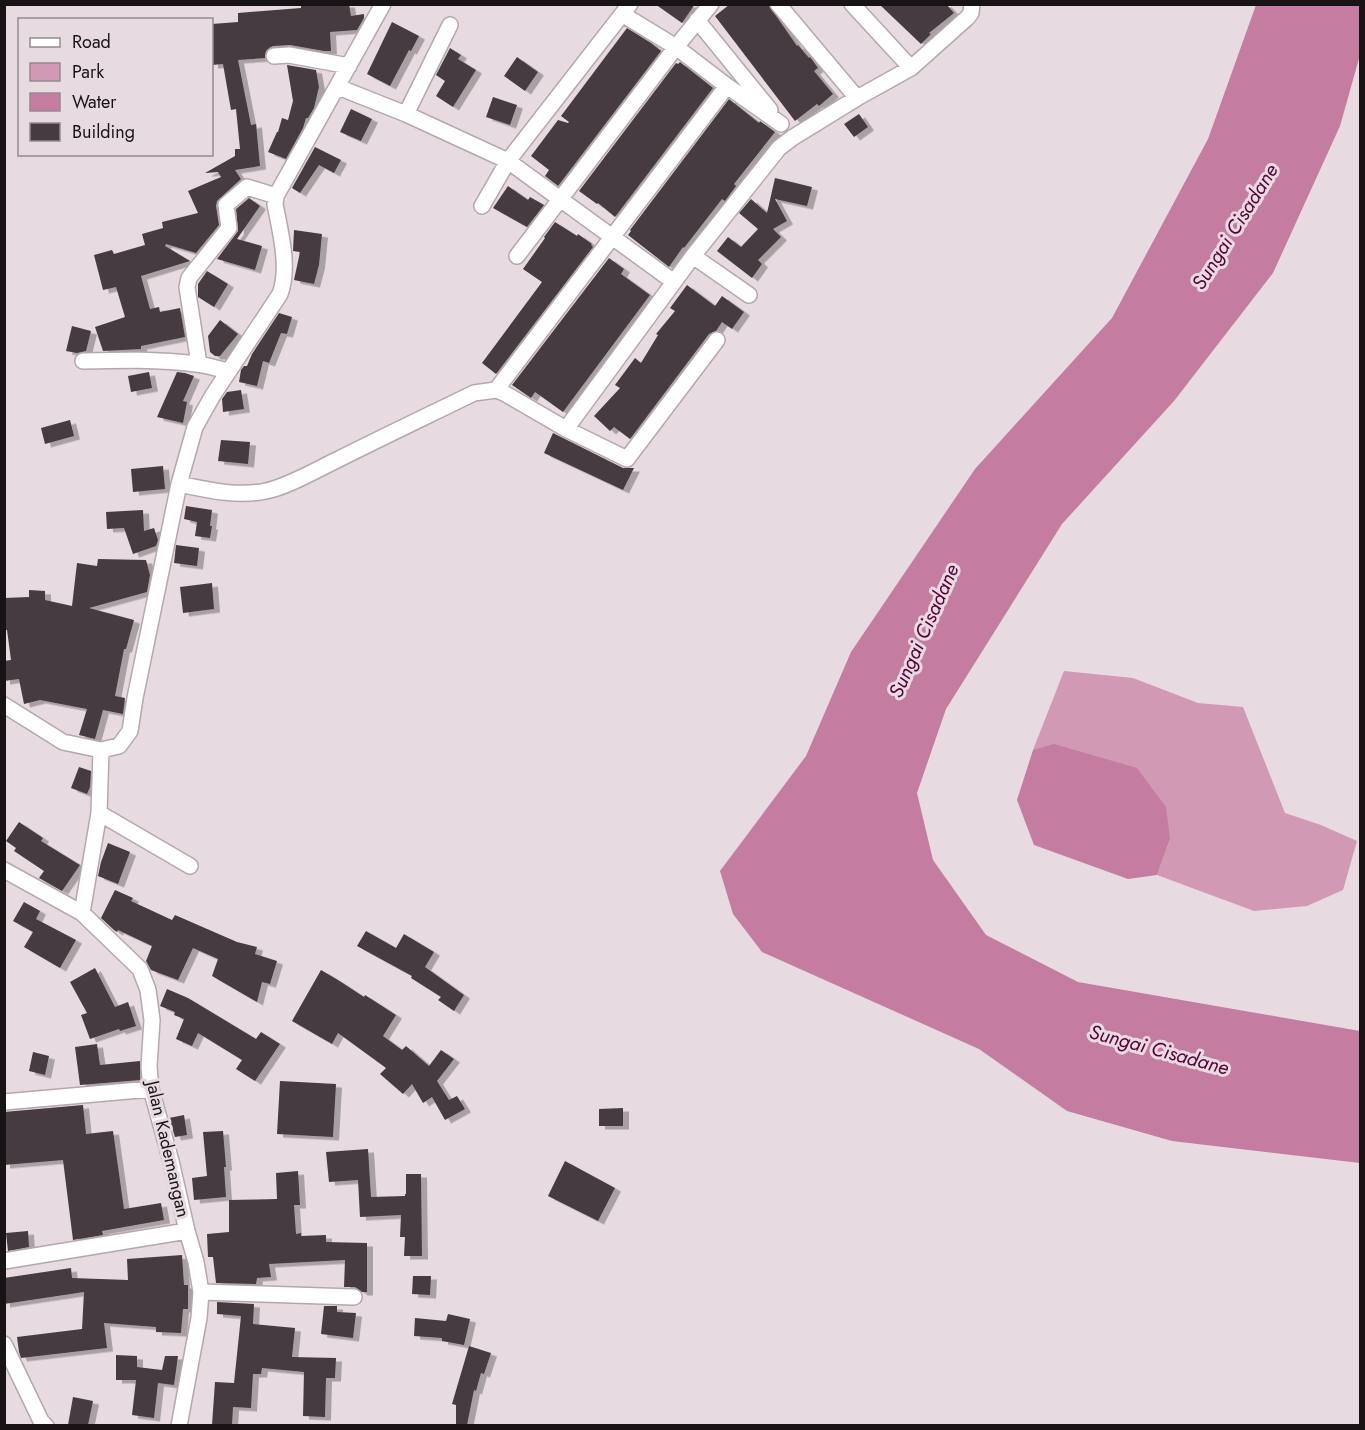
<svg xmlns="http://www.w3.org/2000/svg" width="1365" height="1430" viewBox="0 0 1365 1430" font-family="Jost,sans-serif">
<style>
.green{fill:#d199b4}
.water{fill:#c47ca1}
.building{fill:#453b40;filter:url(#shadow)}
.lines{fill:none;stroke-linecap:round;stroke-linejoin:round}
.minor-casing{stroke:#b4a8ad;stroke-width:18}
.minor{stroke:#fff;stroke-width:15}
.labels{text-anchor:middle;dominant-baseline:central;stroke-width:6;stroke-linejoin:round;paint-order:stroke}
.street-label{font-size:18px;fill:#181416;stroke:#e7dae0}
.water-label{font-size:20px;font-style:italic;fill:#59003a;stroke:#e7dae0}
</style>
<defs>
<filter id="shadow"><feDropShadow dx="6" dy="3.5" stdDeviation="0" flood-color="#0004"/></filter>
</defs>
<rect width="100%" height="100%" fill="#e7dae0"/>
<path class="green" d="M 1064,671 L 1133,678 L 1198,703 L 1243,707 L 1285,813 L 1321,825 L 1357,841 L 1343,890 L 1307,906 L 1254,911 L 1157,875 L 1170,839 L 1033,750 Z"/>
<path class="water" d="M 1256,5 L 1360,5 L 1360,55 L 1340,126 L 1273,273 L 1174,401 L 1062,524 L 946,709 L 917,793 L 933,860 L 986,935 L 1078,982 L 1360,1031 L 1360,1163 L 1172,1141 L 1067,1111 L 979,1049 L 762,952 L 733,914 L 720,871 L 806,756 L 851,652 L 975,469 L 1112,318 L 1208,139 Z
M 1054,744 L 1137,768 L 1166,807 L 1170,839 L 1157,875 L 1128,879 L 1034,845 L 1017,800 L 1033,750 Z"/>
<path class="building" d="M 301,4 L 349,4 L 351,16 L 364,14 L 364,18 L 357,30 L 330,32 L 331,51 L 324,51 L 290,45 L 273,46 L 269,48 L 266,51 L 265,58 L 238,60 L 251,125 L 256,124 L 260,166 L 235,170 L 241,179 L 217,201 L 216,206 L 219,225 L 196,253 L 166,244 L 165,246 L 190,261 L 141,276 L 150,309 L 159,307 L 160,312 L 180,308 L 185,337 L 141,346 L 141,349 L 103,351 L 95,327 L 125,317 L 116,287 L 103,290 L 94,255 L 112,250 L 114,254 L 145,245 L 142,234 L 163,228 L 162,222 L 198,213 L 188,191 L 221,177 L 218,172 L 205,173 L 235,156 L 235,149 L 240,149 L 236,109 L 231,110 L 223,64 L 212,65 L 212,24 L 238,22 L 238,13 L 301,8 Z
M 655,4 L 695,4 L 682,23 Z
M 730,4 L 768,4 L 797,46 L 798,45 L 809,58 L 810,57 L 813,61 L 818,68 L 814,71 L 833,94 L 819,106 L 817,104 L 795,121 L 715,16 Z
M 879,4 L 946,4 L 954,13 L 929,33 L 931,34 L 921,44 Z
M 392,22 L 419,36 L 411,51 L 409,50 L 390,86 L 367,74 Z
M 627,28 L 651,43 L 661,51 L 558,186 L 545,176 L 549,170 L 531,156 L 558,120 L 568,123 L 569,122 L 561,116 Z
M 450,48 L 461,55 L 458,59 L 476,70 L 453,107 L 436,96 L 445,81 L 436,75 Z
M 517,57 L 538,72 L 525,91 L 504,76 Z
M 680,62 L 713,88 L 615,217 L 598,203 L 597,204 L 579,191 L 676,63 L 678,64 Z
M 287,65 L 316,70 L 319,87 L 314,108 L 308,118 L 306,118 L 303,128 L 286,159 L 268,152 L 277,132 L 278,132 L 282,118 L 288,120 L 293,101 Z
M 493,97 L 517,105 L 510,125 L 486,117 Z
M 729,99 L 759,123 L 760,121 L 775,132 L 734,184 L 736,186 L 725,201 L 722,199 L 684,248 L 683,247 L 669,267 L 628,235 L 631,231 L 630,230 Z
M 351,109 L 372,119 L 361,141 L 340,132 Z
M 859,114 L 868,127 L 854,137 L 844,124 Z
M 315,147 L 341,160 L 334,173 L 319,165 L 300,193 L 292,188 Z
M 775,178 L 812,187 L 807,206 L 775,199 L 787,221 L 773,229 L 781,237 L 758,260 L 762,264 L 752,278 L 717,251 L 728,237 L 741,247 L 758,229 L 739,213 L 751,199 L 767,213 Z
M 508,186 L 528,200 L 530,197 L 544,205 L 527,227 L 493,208 Z
M 249,198 L 260,206 L 237,239 L 262,246 L 255,270 L 217,259 L 238,231 L 236,209 Z
M 555,222 L 577,236 L 578,234 L 592,244 L 591,245 L 593,247 L 496,374 L 482,363 L 542,282 L 523,269 L 545,238 L 544,237 Z
M 294,230 L 322,234 L 319,265 L 314,284 L 294,280 L 300,252 L 293,251 Z
M 609,258 L 624,269 L 621,274 L 650,295 L 563,412 L 535,392 L 531,398 L 512,385 Z
M 207,271 L 228,284 L 214,307 L 198,297 L 198,284 Z
M 687,285 L 715,306 L 722,296 L 744,312 L 732,329 L 722,322 L 716,331 L 709,334 L 630,439 L 614,427 L 610,431 L 594,416 L 620,388 L 615,385 L 635,358 L 641,363 L 658,335 L 656,334 L 675,311 L 670,308 Z
M 279,313 L 292,317 L 287,334 L 281,333 L 269,363 L 263,361 L 257,386 L 239,382 L 241,370 L 244,366 L 247,366 L 252,354 Z
M 220,320 L 238,334 L 220,356 L 215,356 L 210,352 L 208,336 Z
M 72,326 L 91,331 L 86,351 L 77,353 L 66,351 Z
M 149,372 L 152,388 L 131,392 L 128,376 Z
M 177,372 L 185,373 L 194,376 L 183,401 L 187,402 L 183,423 L 157,417 Z
M 241,390 L 244,409 L 223,412 L 222,399 L 227,392 Z
M 70,420 L 74,436 L 45,444 L 41,428 Z
M 553,433 L 623,468 L 634,468 L 623,490 L 544,453 Z
M 221,440 L 250,442 L 248,464 L 218,461 Z
M 163,466 L 165,489 L 133,492 L 131,469 Z
M 186,506 L 212,510 L 210,526 L 212,526 L 210,538 L 195,536 L 197,522 L 184,519 Z
M 143,510 L 144,531 L 154,528 L 158,540 L 156,546 L 133,554 L 124,528 L 107,529 L 106,512 Z
M 176,545 L 199,548 L 197,566 L 174,563 Z
M 98,559 L 146,560 L 150,575 L 147,592 L 89,608 L 134,620 L 126,649 L 124,649 L 115,696 L 125,698 L 123,714 L 103,710 L 95,739 L 79,735 L 87,709 L 40,700 L 24,704 L 19,679 L 4,681 L 4,661 L 11,660 L 7,630 L 4,630 L 4,598 L 29,597 L 29,590 L 45,591 L 45,600 L 72,606 L 77,563 L 97,566 Z
M 212,583 L 214,609 L 183,613 L 180,587 Z
M 79,767 L 91,771 L 90,787 L 87,794 L 71,788 Z
M 19,822 L 43,838 L 41,841 L 80,865 L 62,891 L 39,878 L 44,871 L 14,851 L 16,848 L 6,841 Z
M 108,843 L 130,852 L 118,884 L 98,876 L 101,862 Z
M 115,890 L 133,898 L 131,901 L 172,920 L 175,915 L 237,942 L 257,947 L 255,954 L 277,961 L 270,984 L 262,982 L 257,1002 L 212,976 L 218,959 L 193,948 L 178,980 L 151,970 L 146,961 L 152,946 L 118,930 L 117,932 L 114,930 L 101,918 Z
M 24,902 L 40,911 L 36,919 L 76,940 L 60,968 L 24,947 L 33,932 L 13,921 Z
M 366,931 L 396,948 L 404,934 L 434,952 L 425,967 L 464,995 L 454,1011 L 438,1000 L 441,997 L 411,978 L 412,976 L 357,946 Z
M 95,968 L 115,1007 L 128,1002 L 136,1026 L 120,1031 L 119,1029 L 90,1039 L 81,1015 L 87,1013 L 70,982 Z
M 321,970 L 338,980 L 364,997 L 365,995 L 396,1015 L 383,1036 L 402,1050 L 406,1046 L 429,1066 L 441,1050 L 454,1059 L 437,1081 L 449,1100 L 457,1096 L 465,1109 L 445,1120 L 432,1097 L 423,1103 L 412,1084 L 403,1094 L 380,1074 L 386,1068 L 338,1033 L 332,1044 L 292,1021 Z
M 167,989 L 188,998 L 256,1039 L 261,1032 L 280,1044 L 255,1081 L 236,1069 L 242,1060 L 198,1033 L 192,1046 L 176,1039 L 184,1019 L 174,1015 L 175,1012 L 160,1006 Z
M 97,1044 L 100,1065 L 140,1061 L 140,1080 L 80,1085 L 75,1047 Z
M 33,1052 L 49,1056 L 45,1075 L 29,1071 Z
M 280,1081 L 336,1084 L 333,1137 L 277,1134 Z
M 83,1105 L 86,1134 L 113,1131 L 124,1209 L 161,1203 L 164,1220 L 102,1231 L 103,1235 L 73,1240 L 63,1160 L 4,1165 L 4,1112 Z
M 623,1108 L 623,1126 L 599,1126 L 599,1109 Z
M 184,1115 L 187,1135 L 175,1137 L 169,1118 Z
M 223,1131 L 226,1167 L 224,1167 L 226,1197 L 194,1200 L 192,1178 L 207,1176 L 203,1132 Z
M 368,1149 L 371,1197 L 405,1196 L 405,1194 L 406,1194 L 406,1174 L 421,1174 L 422,1256 L 404,1256 L 405,1237 L 400,1237 L 401,1215 L 360,1217 L 358,1180 L 329,1182 L 326,1152 Z
M 565,1161 L 615,1188 L 598,1221 L 548,1196 Z
M 298,1171 L 300,1205 L 294,1205 L 296,1234 L 301,1233 L 301,1236 L 326,1235 L 326,1242 L 367,1243 L 367,1292 L 362,1292 L 355,1287 L 344,1287 L 345,1260 L 269,1264 L 271,1277 L 257,1278 L 256,1284 L 216,1283 L 213,1257 L 208,1257 L 207,1234 L 229,1232 L 229,1200 L 277,1199 L 276,1173 Z
M 28,1231 L 29,1247 L 8,1251 L 6,1233 Z
M 182,1255 L 184,1285 L 188,1285 L 188,1309 L 183,1309 L 181,1333 L 156,1332 L 156,1327 L 104,1323 L 107,1348 L 21,1358 L 19,1352 L 17,1337 L 82,1329 L 84,1292 L 4,1304 L 4,1278 L 71,1268 L 72,1278 L 128,1280 L 127,1259 Z
M 413,1276 L 431,1276 L 430,1295 L 412,1294 Z
M 217,1302 L 254,1304 L 253,1324 L 295,1328 L 292,1357 L 336,1358 L 335,1378 L 326,1378 L 325,1417 L 303,1416 L 304,1372 L 262,1368 L 261,1374 L 253,1374 L 251,1408 L 233,1407 L 232,1425 L 212,1425 L 215,1382 L 234,1383 L 241,1316 L 217,1314 Z
M 324,1306 L 337,1306 L 337,1312 L 356,1313 L 353,1338 L 321,1334 Z
M 448,1314 L 470,1319 L 464,1345 L 442,1341 L 442,1338 L 414,1336 L 415,1318 L 446,1321 Z
M 469,1346 L 491,1353 L 484,1374 L 481,1373 L 476,1391 L 474,1390 L 467,1425 L 456,1425 L 456,1405 L 452,1404 Z
M 116,1355 L 137,1356 L 137,1367 L 162,1370 L 165,1356 L 178,1356 L 174,1385 L 158,1383 L 154,1418 L 132,1415 L 136,1380 L 116,1380 Z
M 73,1397 L 93,1401 L 88,1425 L 68,1425 Z"/>
<g class="lines">
<g class="minor-casing">
<path id="minor" d="M 778,4 L 857,98
M 852,4 L 911,68
M 622,14 L 676,47 L 727,86 L 781,124
M 697,20 L 770,110
M 274,56 L 289,55 L 349,66
M 338,87 L 406,114 L 508,161 L 674,282
M 406,114 L 450,25
M 482,206 L 508,161 L 630,4
M 517,256 L 676,47 L 711,4
M 693,256 L 749,295
M 83,361 C 120,360 159,359 196,364 C 207,365 218,369 229,371
M 199,364 L 187,287 L 189,278 L 229,228 L 226,205 L 247,187 L 276,196
M 496,390 L 727,86
M 566,429 L 693,256 L 779,148 L 792,138 L 857,98 L 911,68 L 967,18 L 971,13 L 972,4
M 179,484 C 208,490 237,497 266,491 C 287,487 318,469 337,460 C 383,437 429,415 474,393 L 496,390 L 504,393 L 566,429 L 627,459 L 717,340
M 4,705 L 63,742 L 101,750 L 119,746 L 130,731 L 135,698 L 179,484 L 195,427 L 213,395 L 280,294 C 290,267 280,231 275,204 L 276,196 L 383,4
M 99,813 L 101,750
M 4,870 L 82,913 L 140,969 L 148,990 L 152,1020 L 149,1067 L 151,1089 L 171,1161 L 187,1231 L 196,1262 L 201,1292 L 199,1318 L 179,1426
M 82,913 L 99,813 L 190,866
M 4,1102 L 151,1089
M 4,1261 L 187,1231
M 201,1292 L 354,1297
M 4,1344 L 41,1421 L 46,1426"/>
</g>
<use href="#minor" class="minor"/>
</g>
<g class="labels">
<g class="street-label">
<text transform="translate(168 1149) rotate(77)">Jalan Kademangan</text>
</g>
<g class="water-label">
<text transform="translate(1235 227) rotate(-58)">Sungai Cisadane</text>
<text transform="translate(924 631) rotate(-66)">Sungai Cisadane</text>
<text transform="translate(1159 1050) rotate(15)">Sungai Cisadane</text>
</g>
</g>
<rect width="1365" height="1430" fill="none" stroke="#181416" stroke-width="12"/>
<rect x="18" y="18" width="195" height="138" fill="#e7dae0" stroke="#948b8f" stroke-width="1.5"/>
<rect x="30" y="38" width="30" height="9" fill="#ffffff" stroke="#948b8f" stroke-width="1.5"/>
<text x="72" y="48" font-size="18" fill="#181416">Road</text>
<rect x="30" y="63" width="30" height="18" fill="#d199b4" stroke="#948b8f" stroke-width="1.5"/>
<text x="72" y="78" font-size="18" fill="#181416">Park</text>
<rect x="30" y="93" width="30" height="18" fill="#c47ca1" stroke="#948b8f" stroke-width="1.5"/>
<text x="72" y="108" font-size="18" fill="#181416">Water</text>
<rect x="30" y="123" width="30" height="18" fill="#453b40" stroke="#948b8f" stroke-width="1.5"/>
<text x="72" y="138" font-size="18" fill="#181416">Building</text>
</svg>
